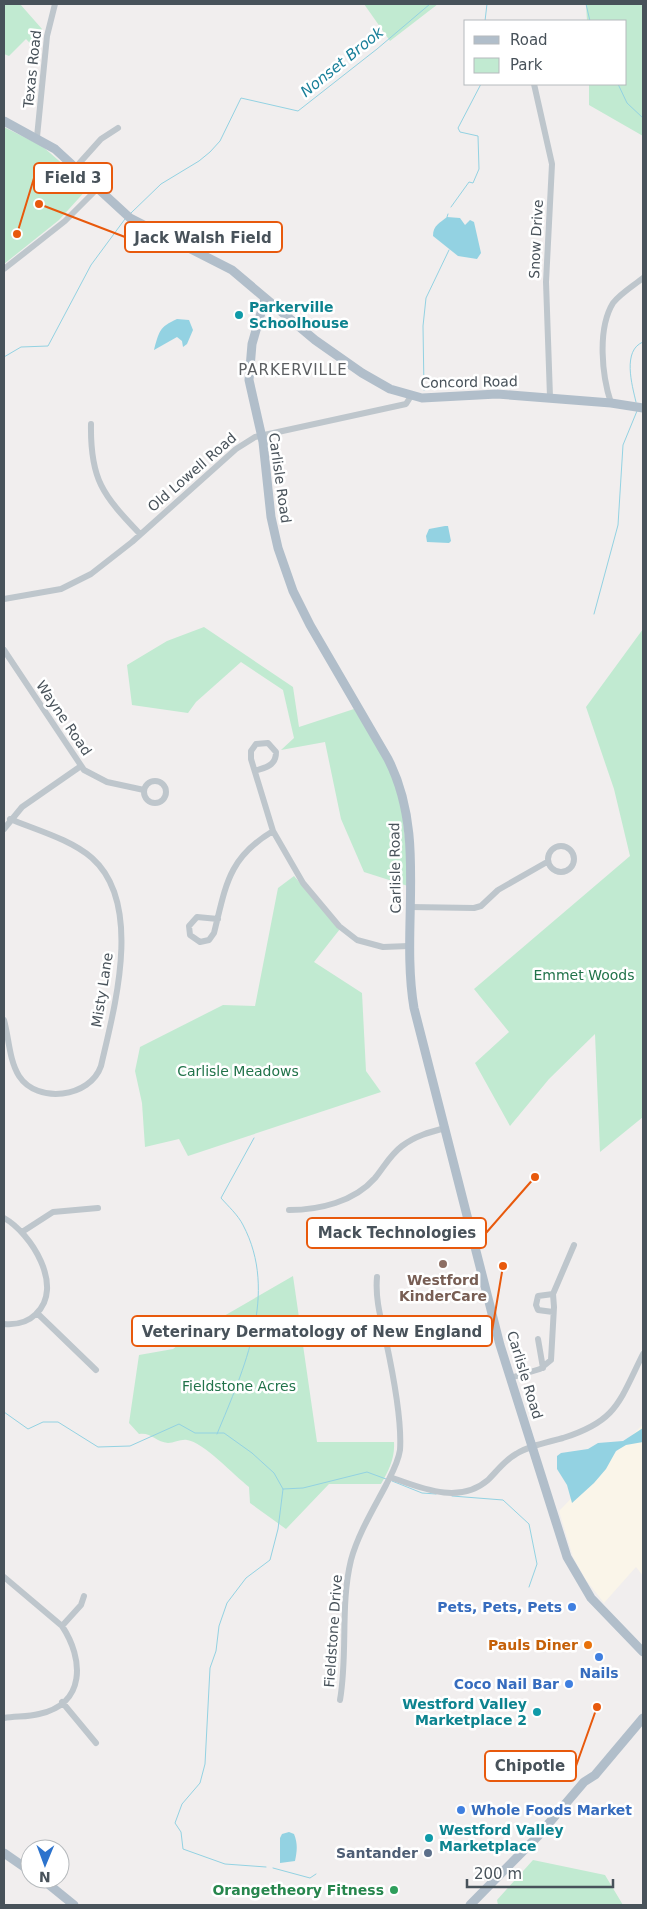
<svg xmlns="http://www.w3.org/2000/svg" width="647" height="1909" viewBox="0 0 647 1909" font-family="'DejaVu Sans',sans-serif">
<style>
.commercial{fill:#faf5e9}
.green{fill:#c1ead1}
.water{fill:#93d2e2}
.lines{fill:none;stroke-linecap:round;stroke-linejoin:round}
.stream{stroke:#93d2e2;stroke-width:1}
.minor{stroke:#bec6cc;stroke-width:6}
.major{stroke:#b1beca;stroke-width:9}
.culture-dot{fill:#0f9aa8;stroke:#fff;stroke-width:2}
.education-dot{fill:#8d6e63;stroke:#fff;stroke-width:2}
.shop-dot{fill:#3f7fe0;stroke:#fff;stroke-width:2}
.food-dot{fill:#e8710a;stroke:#fff;stroke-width:2}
.service-dot{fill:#5c6f8a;stroke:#fff;stroke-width:2}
.leisure-dot{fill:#2e9e5b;stroke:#fff;stroke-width:2}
.labels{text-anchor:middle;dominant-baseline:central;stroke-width:5;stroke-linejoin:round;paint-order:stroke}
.street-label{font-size:14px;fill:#48525a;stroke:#fff}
.culture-label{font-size:14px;font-weight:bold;fill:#0d838f;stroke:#fff;text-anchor:start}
.park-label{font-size:14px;fill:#21734a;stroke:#fff}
.education-label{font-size:14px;font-weight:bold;fill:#785e54;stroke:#fff}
.shop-label{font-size:14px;font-weight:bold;fill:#366cbe;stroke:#fff;text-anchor:end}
.food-label{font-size:14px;font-weight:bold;fill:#c56008;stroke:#fff;text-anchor:end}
.service-label{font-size:14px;font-weight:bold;fill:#4e5e75;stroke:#fff;text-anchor:end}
.leisure-label{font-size:14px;font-weight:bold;fill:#27864d;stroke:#fff;text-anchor:end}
.water-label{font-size:15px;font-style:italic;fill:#1b809a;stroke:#fff}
.neighbourhood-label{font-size:15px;letter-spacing:1px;fill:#5c5f62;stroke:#fff}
.leader{fill:none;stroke:#e8590c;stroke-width:2}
.callout-dot{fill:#e8590c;stroke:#fff;stroke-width:2}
.callout{fill:#fff;stroke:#e8590c;stroke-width:2}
.callout-label{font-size:15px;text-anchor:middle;font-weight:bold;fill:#48525a}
</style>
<rect width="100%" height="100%" fill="#f1eeee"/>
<path class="commercial" d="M 643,1424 L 643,1576 L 636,1567 L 604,1603 L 586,1580 L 573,1557 L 559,1511 Z"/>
<path class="green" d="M 4,4 L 20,4 L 42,29 L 39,53 L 26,39 L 9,56 L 4,54 Z
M 364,4 L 438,4 L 390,41 Z
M 586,4 L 643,4 L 643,136 L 589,105 L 589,84 L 626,84 L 626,21 L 587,21 Z
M 4,127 L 42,146 L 89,187 L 59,220 L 4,264 Z
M 204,627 L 293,687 L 299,727 L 354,709 L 398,779 L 411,887 L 364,872 L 341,819 L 325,742 L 281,750 L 294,738 L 283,690 L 241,662 L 196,702 L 188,713 L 132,705 L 127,665 L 167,641 Z
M 643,629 L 643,1117 L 600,1152 L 595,1034 L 549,1079 L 510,1126 L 475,1063 L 509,1032 L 474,989 L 630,856 L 614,789 L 586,707 Z
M 294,876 L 340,929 L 314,962 L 362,993 L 366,1071 L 381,1092 L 188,1156 L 179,1139 L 145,1147 L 142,1103 L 135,1071 L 140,1047 L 223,1005 L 255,1006 L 278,888 Z
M 293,1276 L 317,1442 L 394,1442 C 395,1458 389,1470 381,1484 L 329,1484 L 286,1529 L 250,1503 L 249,1487 C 234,1475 203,1442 187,1440 C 181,1439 174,1443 168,1443 C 156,1442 151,1432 139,1434 L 129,1423 L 139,1355 L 173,1349 L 191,1335 Z
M 533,1860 L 605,1875 L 623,1905 L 498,1905 L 497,1900 Z"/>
<path class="water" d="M 447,217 L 460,218 L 465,225 L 470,220 L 474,222 L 481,253 L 477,259 L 458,256 L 433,236 C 433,225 440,223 447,217 Z
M 177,319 L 189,320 L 193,330 L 187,344 L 183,347 L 182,341 L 177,337 L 154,350 C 159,332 159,327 177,319 Z
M 445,526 L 448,526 L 451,541 L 449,543 L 427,542 L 426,536 L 429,529 Z
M 643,1428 L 643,1442 L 626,1445 L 616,1451 L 606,1469 L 594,1483 L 572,1503 L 567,1485 L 557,1469 L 557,1456 L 561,1453 L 588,1449 L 598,1443 L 623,1441 Z
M 289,1832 L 294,1834 C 298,1844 297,1851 295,1861 L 280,1863 L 280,1838 L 282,1834 Z"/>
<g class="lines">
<path class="stream" d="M 586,4 L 590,21
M 485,21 L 487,4
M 618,84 L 627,103 L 643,118
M 451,207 L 469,182 L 473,183 L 479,169 L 478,136 L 460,132 L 458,128 L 481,84
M 131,213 L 161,184 L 199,161 L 210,152 L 220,141 L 241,98 L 298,111 L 377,49 L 430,4
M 447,217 L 448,214
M 4,357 L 21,347 L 48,346 L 91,265 L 125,219
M 424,390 L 423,326 L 426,298 L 449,250
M 636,402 C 632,385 622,350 643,342
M 594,614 L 618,525 L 623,445 L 637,411
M 4,1412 L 28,1429 L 43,1422 L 58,1422 L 98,1447 L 130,1446 L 179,1424 L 195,1433 L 224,1433 L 252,1453 L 274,1473 L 283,1489 L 278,1529 L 270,1560 L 246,1578 L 227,1603 L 219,1626 L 216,1651 L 210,1668 L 205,1764 L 200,1783 L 182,1804 L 175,1823 L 181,1832 L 183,1849 L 225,1864 L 266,1867
M 217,1434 C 244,1369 279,1293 243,1225 C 238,1215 228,1206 221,1198 L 254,1138
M 392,1481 L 422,1493 L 436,1494
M 283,1489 L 303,1488 L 367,1472 L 386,1479
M 452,1496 L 503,1500 L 529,1524 L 537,1564 L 529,1587
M 273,1868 L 310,1878 L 316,1874"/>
<path class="minor" d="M 534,84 L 552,164 L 546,282 L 550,397
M 37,137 L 47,36 L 55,4
M 75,168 L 101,139 L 118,128
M 4,269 L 65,221 L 97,189
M 611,403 C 602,376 597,329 613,303 C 621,293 633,286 643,278
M 91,424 C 90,480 103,495 140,534
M 4,599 L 61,589 L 91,574 L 132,542 L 236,449 L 255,437 L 406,404 L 411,396
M 4,650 L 84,770 L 107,782 L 144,790
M 255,771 C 266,767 276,766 276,752 L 268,743 L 256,744 L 251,751 L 251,759 L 273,831 L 303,883 L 339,926 L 357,940 L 383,947 L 409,946
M144 792a11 11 0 1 1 22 0a11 11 0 1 1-22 0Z
M 4,829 L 22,807 L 81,766
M548 859a13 13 0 1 1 26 0a13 13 0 1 1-26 0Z
M 410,907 L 474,908 L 481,906 L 498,890 L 547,862
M 218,919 L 197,917 L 189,926 L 190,935 L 200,942 L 209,940 L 214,933 C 226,885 228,858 273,831
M 4,1020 C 9,1038 9,1060 19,1076 C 37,1104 90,1098 101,1066 C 114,1009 144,904 92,858 C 70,839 36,830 10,819
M 289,1210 C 319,1210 354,1202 375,1178 C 384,1167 390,1155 402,1146 C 415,1136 430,1132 445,1128
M 4,1218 C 31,1233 65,1287 36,1314 C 27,1323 16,1325 4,1324
M 22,1232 L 53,1212 L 98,1208
M 553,1294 L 538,1296 L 536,1305 L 538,1310 L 553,1312
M 37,1313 L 96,1370
M 384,1333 L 493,1317
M 538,1339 L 543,1368
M 510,1378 L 540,1369 L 551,1360 L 554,1307 L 553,1294 L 574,1245
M 390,1477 C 421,1488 459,1505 488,1480 C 497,1471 505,1460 516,1454 C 529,1446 547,1442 563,1438 C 617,1421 619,1402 643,1354
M 4,1577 L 62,1626 C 84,1659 86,1704 39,1714 C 28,1717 15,1716 4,1718
M 62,1626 L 81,1605 L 84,1596
M 340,1700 C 348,1654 340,1605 351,1560 C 358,1534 374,1508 386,1485 C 392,1473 398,1463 400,1450 C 402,1422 392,1369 386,1341 C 381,1319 375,1299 377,1277
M 62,1702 L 96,1743"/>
<path class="major" d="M 4,121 L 55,149 L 130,218 L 232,270 L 315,340 L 362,373 L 390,389 L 422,398 L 497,394 L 611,403 L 643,408
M 265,299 L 252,344 L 249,380 L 263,442 L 271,517 L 278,548 L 293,591 L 310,625 L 388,759 C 428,837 400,925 414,1008 L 500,1345 L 567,1557 L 591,1598 L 643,1652
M 4,1853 L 30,1871
M 42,1879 L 74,1905
M 470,1905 L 538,1836 L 584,1782 L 595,1775 L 643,1718"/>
</g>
<g class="culture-dot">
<circle cx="239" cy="315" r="5"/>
<circle cx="537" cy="1712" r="5"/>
<circle cx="429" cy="1838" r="5"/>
</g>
<circle class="education-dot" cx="443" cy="1264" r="5"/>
<g class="shop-dot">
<circle cx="572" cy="1607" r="5"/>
<circle cx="599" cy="1657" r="5"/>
<circle cx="569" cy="1684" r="5"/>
<circle cx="461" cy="1810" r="5"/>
</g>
<circle class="food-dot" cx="588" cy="1645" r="5"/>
<circle class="service-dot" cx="428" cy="1853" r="5"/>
<circle class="leisure-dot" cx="394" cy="1890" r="5"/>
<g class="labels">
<g class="street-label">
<text transform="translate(32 69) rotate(-84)">Texas Road</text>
<text transform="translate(536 239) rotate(-87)">Snow Drive</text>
<text transform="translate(469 382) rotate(-1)">Concord Road</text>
<text transform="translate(192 472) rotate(-41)">Old Lowell Road</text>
<text transform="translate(280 478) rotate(82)">Carlisle Road</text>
<text transform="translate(64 718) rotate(56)">Wayne Road</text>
<text transform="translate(395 868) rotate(-91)">Carlisle Road</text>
<text transform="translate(102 990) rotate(-81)">Misty Lane</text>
<text transform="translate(525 1375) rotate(73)">Carlisle Road</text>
<text transform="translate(333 1631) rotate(-86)">Fieldstone Drive</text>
</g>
<g class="culture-label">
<text x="249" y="307">Parkerville<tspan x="249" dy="16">Schoolhouse</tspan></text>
<text x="527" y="1704" text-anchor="end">Westford Valley<tspan x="527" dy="16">Marketplace 2</tspan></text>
<text x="439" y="1830">Westford Valley<tspan x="439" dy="16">Marketplace</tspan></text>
</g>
<g class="park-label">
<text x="584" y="975">Emmet Woods</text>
<text x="238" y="1071">Carlisle Meadows</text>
<text x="239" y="1386">Fieldstone Acres</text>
</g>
<g class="education-label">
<text x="443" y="1280">Westford<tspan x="443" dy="16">KinderCare</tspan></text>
</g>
<g class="shop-label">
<text x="562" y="1607">Pets, Pets, Pets</text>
<text x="599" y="1673" text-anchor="middle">Nails</text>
<text x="559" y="1684">Coco Nail Bar</text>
<text x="471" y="1810" text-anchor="start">Whole Foods Market</text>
</g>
<g class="food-label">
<text x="578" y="1645">Pauls Diner</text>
</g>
<g class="service-label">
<text x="418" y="1853">Santander</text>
</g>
<g class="leisure-label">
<text x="384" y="1890">Orangetheory Fitness</text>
</g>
<g class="water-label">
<text transform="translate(342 62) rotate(-39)">Nonset Brook</text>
</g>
<g class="neighbourhood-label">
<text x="293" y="370">PARKERVILLE</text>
</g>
</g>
<path class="leader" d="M17 234L34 178M39 204L125 237M535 1177L486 1233M503 1266L492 1331M597 1707L576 1766"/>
<g class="callout-dot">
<circle cx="17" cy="234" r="5"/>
<circle cx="39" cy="204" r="5"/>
<circle cx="535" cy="1177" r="5"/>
<circle cx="503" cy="1266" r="5"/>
<circle cx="597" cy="1707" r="5"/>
</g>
<g class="callout">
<rect x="34" y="163" width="78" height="30" rx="5"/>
<rect x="125" y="222" width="157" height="30" rx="5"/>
<rect x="307" y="1218" width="179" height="30" rx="5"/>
<rect x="132" y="1316" width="360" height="30" rx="5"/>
<rect x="485" y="1751" width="91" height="30" rx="5"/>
</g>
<g class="callout-label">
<text x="73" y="183">Field 3</text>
<text x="203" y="243">Jack Walsh Field</text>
<text x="397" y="1238">Mack Technologies</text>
<text x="312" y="1337">Veterinary Dermatology of New England</text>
<text x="530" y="1771">Chipotle</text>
</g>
<rect width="647" height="1909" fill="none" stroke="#48525a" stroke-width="10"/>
<rect x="464" y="20" width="162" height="65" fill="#ffffff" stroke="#b6babd"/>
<rect x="474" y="36" width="25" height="8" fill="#b1beca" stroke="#b6babd"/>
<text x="510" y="45" font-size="15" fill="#48525a">Road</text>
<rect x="474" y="58" width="25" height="15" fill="#c1ead1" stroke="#b6babd"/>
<text x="510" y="70" font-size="15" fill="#48525a">Park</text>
<g transform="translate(45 1864) rotate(181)"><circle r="24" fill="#ffffff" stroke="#b6babd"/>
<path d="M0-4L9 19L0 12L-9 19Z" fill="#2c73cd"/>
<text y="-8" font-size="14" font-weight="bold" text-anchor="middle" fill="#48525a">N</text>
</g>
<path d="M467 1879v8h146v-8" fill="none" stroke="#48525a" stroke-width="2.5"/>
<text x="474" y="1879" font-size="15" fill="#48525a" stroke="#ffffff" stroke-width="4" paint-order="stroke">200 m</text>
</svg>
